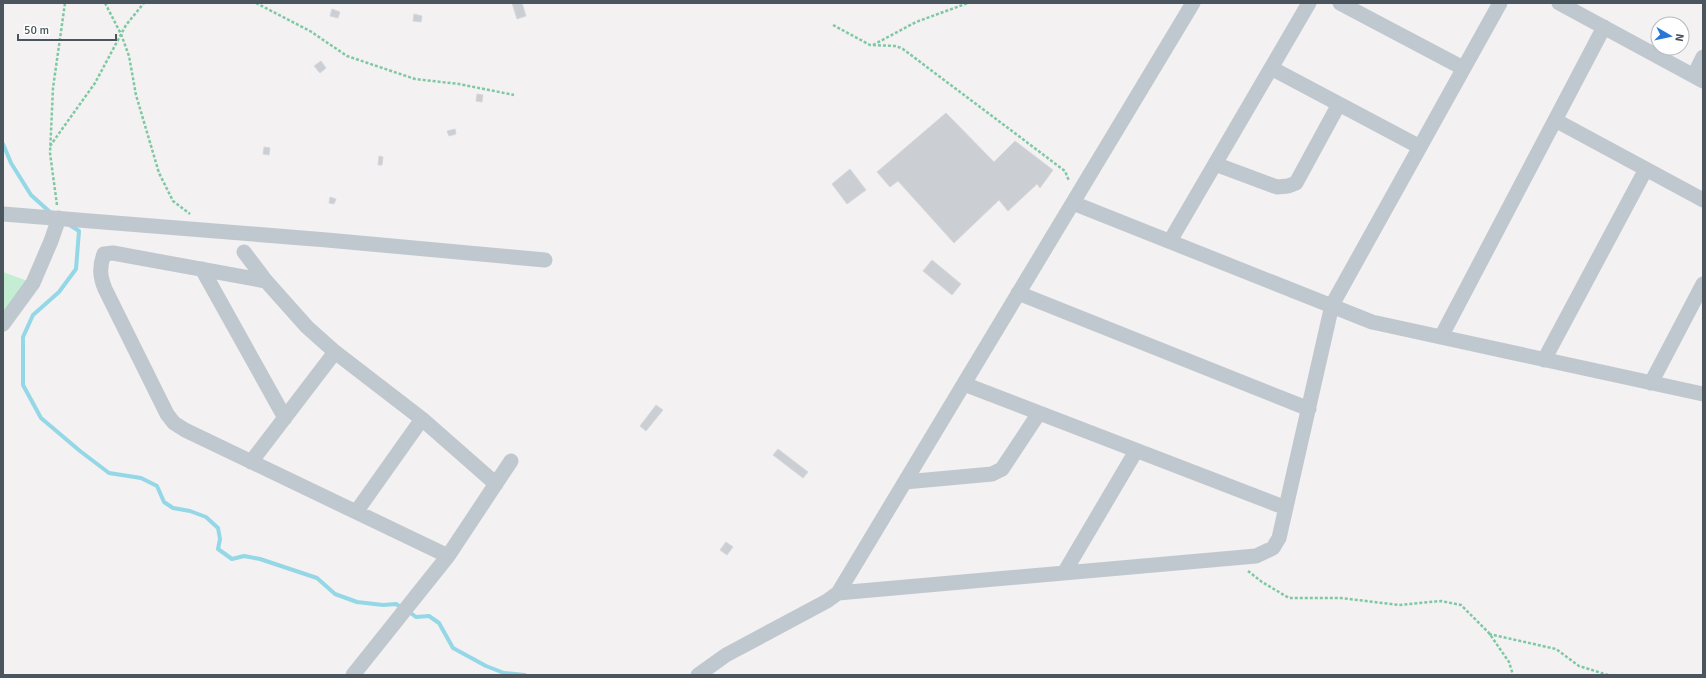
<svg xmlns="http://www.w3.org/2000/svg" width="1706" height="678" viewBox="0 0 1706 678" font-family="Signika,sans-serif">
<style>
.green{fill:#c4edd3}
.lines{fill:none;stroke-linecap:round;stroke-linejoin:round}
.stream{stroke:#94d7e7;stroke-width:4}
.building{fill:#cbced3;stroke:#d6d8dc}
.path{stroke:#7ec9a3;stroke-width:2.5;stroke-dasharray:3 2;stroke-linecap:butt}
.minor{stroke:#c0c8cf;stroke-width:15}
</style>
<rect width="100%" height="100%" fill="#f3f1f1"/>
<path class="green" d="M 3,272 L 33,283 L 3,324 Z"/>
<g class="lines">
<path class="stream" d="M 3,144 L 11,163 L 31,195 L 51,213
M 68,224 L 79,231 L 76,269 L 59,292 L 33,315 L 23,337 L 23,385 L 41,418 L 80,451 L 109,473 L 141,478 L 157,486 L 164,502 L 173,508 L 190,511 L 206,517 L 218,528 L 220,539 L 218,549 L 232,559 L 244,556 L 260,559 L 317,578 L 335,594 L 357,602 L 383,605 L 396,604 L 402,608
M 408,611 L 416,617 L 429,616 L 439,623 L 453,648 L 486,666 L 504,673 L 525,675"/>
</g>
<path class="building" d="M 512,3 L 522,3 L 526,16 L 517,19 Z
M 332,9 L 340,12 L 338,18 L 330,16 Z
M 414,14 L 422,16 L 421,22 L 413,21 Z
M 321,61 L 326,68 L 320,73 L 314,66 Z
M 477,94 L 483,95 L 482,102 L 476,101 Z
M 946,113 L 994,162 L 1015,141 L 1053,170 L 1040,188 L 1037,184 L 1008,211 L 999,200 L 954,243 L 898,181 L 890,187 L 877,172 Z
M 455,129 L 456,134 L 449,136 L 447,131 Z
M 264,147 L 270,148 L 269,155 L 263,154 Z
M 379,156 L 383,157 L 382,165 L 378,165 Z
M 850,169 L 866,190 L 847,204 L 832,184 Z
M 330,197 L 336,199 L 334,204 L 329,203 Z
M 932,260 L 961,284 L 952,295 L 923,271 Z
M 656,405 L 663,410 L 646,431 L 640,426 Z
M 778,449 L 808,472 L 803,478 L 773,455 Z
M 726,542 L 733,547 L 727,555 L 720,550 Z"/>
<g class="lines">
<path class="path" d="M 105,3 L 121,34 L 129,56 L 136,95 L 159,173 L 173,201 L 190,214
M 256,3 L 310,31 L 347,56 L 415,79 L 459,84 L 514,95
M 833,25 L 870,45 L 896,46 L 903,49 L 1065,171 L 1069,181
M 873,45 L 916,22 L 968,3
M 50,146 L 95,83 L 126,25 L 144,3
M 57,205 L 50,153 L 53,88 L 65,3
M 1248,571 L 1262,582 L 1289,598 L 1341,598 L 1399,605 L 1441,601 L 1461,605 L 1489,633 L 1509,662 L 1513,675
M 1489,634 L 1556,649 L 1579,666 L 1608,675"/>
<path class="minor" d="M 1340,3 L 1463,68
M 1559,3 L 1703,81
M 1271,68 L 1420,147
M 1694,75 L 1703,57
M 1555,120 L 1703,200
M 1215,164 L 1277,187 L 1288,186 L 1296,183 L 1339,104
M 1073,203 L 1372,322 L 1703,394
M 3,214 L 327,240 L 545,260
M 1170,241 L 1309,3
M 244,252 L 266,281 L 307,327 L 335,352 L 422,419 L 496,484
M 202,269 L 285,418
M 266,281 L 113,253 L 104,254 C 99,267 100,277 105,289 L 167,414 L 174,423 L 185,430 L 448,556
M 1018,293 L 1309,409
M 3,324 L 33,283 L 51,241 L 59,218
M 1441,337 L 1604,27
M 1544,360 L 1646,169
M 1651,383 L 1703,284
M 964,384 L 1286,508
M 251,462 L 335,352
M 905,482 L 992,474 L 1002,469 L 1039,413
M 356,512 L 422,419
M 1064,573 L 1136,451
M 838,593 L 1256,556 L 1273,548 L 1279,538 L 1332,305 L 1500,3
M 353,675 L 448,556 L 511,461
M 698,675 L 726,655 L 827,601 L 838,593 L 1193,3"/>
</g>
<rect width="1706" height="678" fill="none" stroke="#4a555d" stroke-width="8"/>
<g transform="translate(1670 36) rotate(99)"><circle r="19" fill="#ffffff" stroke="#b7bbbe"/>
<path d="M0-3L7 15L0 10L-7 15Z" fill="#2677d8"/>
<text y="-6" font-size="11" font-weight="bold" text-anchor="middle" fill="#4a555d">N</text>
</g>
<path d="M18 34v6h98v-6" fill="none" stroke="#4a555d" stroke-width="2"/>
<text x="24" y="34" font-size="12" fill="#4a555d" stroke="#ffffff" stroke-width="3" paint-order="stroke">50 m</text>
</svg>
